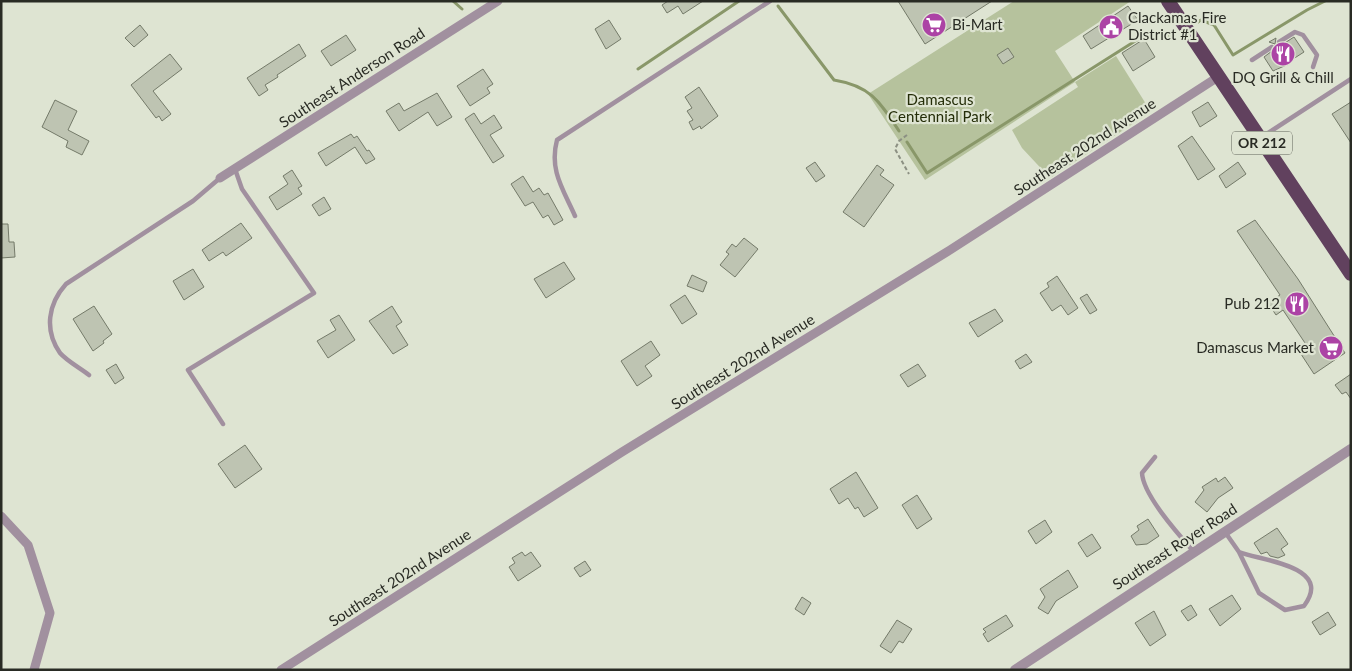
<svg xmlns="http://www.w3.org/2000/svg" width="1352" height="671" font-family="Lato,sans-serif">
<rect width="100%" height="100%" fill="#dee4d2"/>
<!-- green -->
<path fill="#b6c29d" d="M1014 1H1131L1055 51 1075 82 1116 56 1151 112 1050 178 1022 148 1012 130 1078 87 1075 82 925 180 868 94Z"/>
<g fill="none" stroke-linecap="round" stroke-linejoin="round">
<!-- stream -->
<g stroke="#899769" stroke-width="3">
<path d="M453 1 462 9"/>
<path d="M778 6 834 80C871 86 880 102 899 131"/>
<path d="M1198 22 1201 20 1214 25 1233 55 1307 10 1325 1"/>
<path d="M638 69 739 1"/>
<path d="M907 142 927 173 1151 31 1172 37 1174 35"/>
</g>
</g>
<!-- building -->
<g fill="#bec4b2" stroke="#747a69">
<path d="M668 1H703L683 14 678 6 667 13 662 5Z"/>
<path d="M898 1H992L925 44Z"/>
<path d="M1128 6 1138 20 1091 49 1083 36Z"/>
<path d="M609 20 621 39 606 49 595 29Z"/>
<path d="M140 25 148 35 134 47 125 38Z"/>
<path d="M346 35 356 50 331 66 321 51Z"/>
<path d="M1294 37 1304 52 1290 61 1291 63 1273 71 1264 57 1276 48 1275 44 1269 42 1276 38 1275 44 1280 46Z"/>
<path d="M1144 39 1155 57 1133 71 1122 53Z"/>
<path d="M299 44 306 56 277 75 278 77 265 85 268 90 259 96 247 78Z"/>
<path d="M1008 48 1014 57 1003 64 997 55Z"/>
<path d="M170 54 182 69 153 91 171 114 162 121 159 116 156 118 131 85Z"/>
<path d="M483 69 493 84 487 88 490 93 470 106 457 86Z"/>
<path d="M699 87 718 116 701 129 700 126 693 130 689 122 693 120 687 111 692 108 685 97Z"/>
<path d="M437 93 452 117 437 126 428 112 399 131 386 111 399 103 404 111Z"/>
<path d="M55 100 77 111 68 130 89 141 82 155 66 147 68 141 42 127Z"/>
<path d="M1208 102 1217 116 1200 127 1192 112Z"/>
<path d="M1351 102V143L1332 114Z"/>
<path d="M474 113 481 124 494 115 502 128 490 135 504 156 493 163 465 119Z"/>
<path d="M351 134 354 138 357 136 367 151 369 150 375 159 366 164 355 147 326 166 318 153Z"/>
<path d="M1192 136 1215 169 1198 180 1178 146Z"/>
<path d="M815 162 825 176 816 182 806 168Z"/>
<path d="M1238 162 1246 174 1226 188 1219 176Z"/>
<path d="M877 165 884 170 880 175 894 185 864 227 843 212Z"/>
<path d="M292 170 302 186 298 188 302 194 277 210 269 197 288 184 283 176Z"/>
<path d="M523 176 533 192 539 188 544 195 548 193 563 220 554 225 548 215 543 218 533 202 525 206 511 184Z"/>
<path d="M324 197 331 209 319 216 312 205Z"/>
<path d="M1255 220 1298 279 1345 353 1314 374 1299 351 1307 346 1283 310 1276 315 1268 303 1280 295 1237 231Z"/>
<path d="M241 223 252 238 226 256 223 252 209 261 202 250Z"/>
<path d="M1 224H8L9 242H14L15 257 1 258Z"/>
<path d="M744 238 758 249 735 277 720 265 729 254 726 252 732 244 736 247Z"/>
<path d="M564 262 575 279 546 298 534 279Z"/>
<path d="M193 269 204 287 184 300 173 281Z"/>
<path d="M692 275 707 282 703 292 687 286Z"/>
<path d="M1057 276 1078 308 1068 315 1061 305 1052 311 1040 293 1049 287 1047 283Z"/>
<path d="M1087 294 1097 310 1090 314 1080 298Z"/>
<path d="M685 295 697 314 682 324 670 305Z"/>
<path d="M94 306 112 334 103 341 104 343 93 351 73 319Z"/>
<path d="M392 306 402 322 396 326 408 345 393 354 369 321Z"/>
<path d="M995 309 1003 321 978 337 969 323Z"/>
<path d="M339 315 355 340 328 358 317 341 336 330 330 320Z"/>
<path d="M651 341 660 355 645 366 652 376 637 386 621 361Z"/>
<path d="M1026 354 1032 362 1020 369 1015 361Z"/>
<path d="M116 364 124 378 115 384 106 370Z"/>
<path d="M918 364 926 376 908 387 900 375Z"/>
<path d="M1351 374V399L1346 392 1342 394 1335 385Z"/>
<path d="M245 445 262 469 235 488 218 464Z"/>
<path d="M856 472 878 508 864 517 858 507 855 509 848 498 839 504 830 489Z"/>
<path d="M1225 477 1233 488 1218 498 1207 512 1195 502 1204 490 1202 487 1216 478 1218 482Z"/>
<path d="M917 495 932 519 917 529 902 505Z"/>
<path d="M1148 519 1159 536 1147 544 1136 545 1131 536 1139 530 1137 526Z"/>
<path d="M1045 520 1052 532 1036 544 1028 531Z"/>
<path d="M1277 528 1288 544 1281 549 1285 555 1278 558 1270 556 1267 552 1261 554 1254 543Z"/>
<path d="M1092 534 1101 548 1087 557 1078 543Z"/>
<path d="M522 552 525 556 531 552 541 566 518 581 509 567 515 563 512 558Z"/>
<path d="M585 561 591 570 580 577 574 568Z"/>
<path d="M1068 570 1078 587 1056 601 1048 614 1038 608 1045 597 1040 589Z"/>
<path d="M1232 595 1241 609 1220 626 1209 609Z"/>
<path d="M802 597 811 603 804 615 795 609Z"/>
<path d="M1191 605 1197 615 1188 621 1181 611Z"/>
<path d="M1154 611 1166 635 1150 646 1135 623Z"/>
<path d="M1328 612 1336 625 1320 635 1312 622Z"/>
<path d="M1006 615 1013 626 988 642 983 634 986 632 983 629Z"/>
<path d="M897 620 912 629 903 643 899 641 891 653 880 646Z"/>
</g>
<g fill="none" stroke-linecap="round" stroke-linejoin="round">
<!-- path -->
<path stroke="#8c9083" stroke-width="2" stroke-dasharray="4 2.5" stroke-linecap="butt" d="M907 135 899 141 895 149 909 174"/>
<!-- service -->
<g stroke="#a1909f" stroke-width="4.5">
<path d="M1279 42 1295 32 1303 35 1317 55 1313 67"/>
<path d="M1252 60 1272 47"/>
<path d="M1262 137 1351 79"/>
<path d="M575 216C563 189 549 170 557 140L770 1"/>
<path d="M89 375C80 368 67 361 60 353 44 330 48 304 66 284L193 201 220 178"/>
<path d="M223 424 188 370 314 293 242 189 235 169"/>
<path d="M1155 457 1142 473C1143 495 1179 535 1194 552"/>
<path d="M1225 532 1239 552C1262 561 1334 566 1304 606L1285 610 1259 593 1239 552"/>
</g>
<!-- minor -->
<g stroke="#a1909f" stroke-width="9">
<path d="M220 178 498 1"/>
<path d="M1 516 28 545 50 613 34 670"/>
<path d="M281 670 622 452 950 250 1218 77"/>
</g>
<!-- tertiary -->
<path stroke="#a1909f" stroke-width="10" d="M1015 670 1351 449"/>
<!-- trunk -->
<path stroke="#61415e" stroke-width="14" d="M1168 1 1351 274"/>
</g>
<!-- icons -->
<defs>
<symbol id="supermarket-disc" viewBox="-11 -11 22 22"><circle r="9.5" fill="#ac43a5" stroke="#dee4d2"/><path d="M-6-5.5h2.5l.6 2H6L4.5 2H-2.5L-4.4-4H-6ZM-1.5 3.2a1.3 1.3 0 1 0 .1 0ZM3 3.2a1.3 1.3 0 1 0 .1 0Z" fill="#fff"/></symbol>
<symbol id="civic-disc" viewBox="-11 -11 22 22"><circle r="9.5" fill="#ac43a5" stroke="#dee4d2"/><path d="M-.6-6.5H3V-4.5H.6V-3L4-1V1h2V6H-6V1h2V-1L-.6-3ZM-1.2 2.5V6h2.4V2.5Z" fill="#fff"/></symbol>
<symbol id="restaurant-disc" viewBox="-11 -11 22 22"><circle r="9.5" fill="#ac43a5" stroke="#dee4d2"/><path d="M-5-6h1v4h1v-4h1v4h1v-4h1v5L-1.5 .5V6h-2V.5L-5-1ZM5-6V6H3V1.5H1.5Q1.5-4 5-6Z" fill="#fff"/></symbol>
</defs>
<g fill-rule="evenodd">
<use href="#supermarket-disc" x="920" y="11" width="28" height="28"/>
<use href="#civic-disc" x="1097" y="13" width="28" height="28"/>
<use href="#restaurant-disc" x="1269" y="40" width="28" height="28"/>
<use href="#restaurant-disc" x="1283" y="290" width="28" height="28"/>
<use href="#supermarket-disc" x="1317" y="334" width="28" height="28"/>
</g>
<g text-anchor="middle" stroke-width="4.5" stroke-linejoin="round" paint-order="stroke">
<!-- shield labels -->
<rect fill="#dee4d2" stroke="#5f6258" stroke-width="1" x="1232" y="131.5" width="60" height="23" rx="4"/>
<g font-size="14" font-weight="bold" fill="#292b24">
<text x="1262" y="148">OR 212</text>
</g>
<!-- poi labels -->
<g font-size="15" fill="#292b24" stroke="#dee4d2" text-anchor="start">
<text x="1128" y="23">Clackamas Fire<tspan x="1128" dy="17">District #1</tspan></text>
<text x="952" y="30">Bi-Mart</text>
<text x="1283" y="83" text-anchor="middle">DQ Grill &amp; Chill</text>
<text x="1280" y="309" text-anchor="end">Pub 212</text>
<text x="1314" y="353" text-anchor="end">Damascus Market</text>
</g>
<!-- street labels -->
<g font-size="15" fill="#292b24" stroke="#dee4d2">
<text transform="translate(352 78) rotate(-33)" y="5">Southeast Anderson Road</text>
<text transform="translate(1085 147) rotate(-33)" y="5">Southeast 202nd Avenue</text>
<text transform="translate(743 362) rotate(-32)" y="5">Southeast 202nd Avenue</text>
<text transform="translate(1175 547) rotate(-33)" y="5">Southeast Royer Road</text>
<text transform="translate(400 578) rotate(-33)" y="5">Southeast 202nd Avenue</text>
</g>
<!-- park labels -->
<g font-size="15" fill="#242d08" stroke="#dee4d2">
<text x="940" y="105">Damascus<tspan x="940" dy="17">Centennial Park</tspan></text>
</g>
</g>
<!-- border -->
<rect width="1352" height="671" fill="none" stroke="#292b24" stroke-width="5"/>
</svg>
